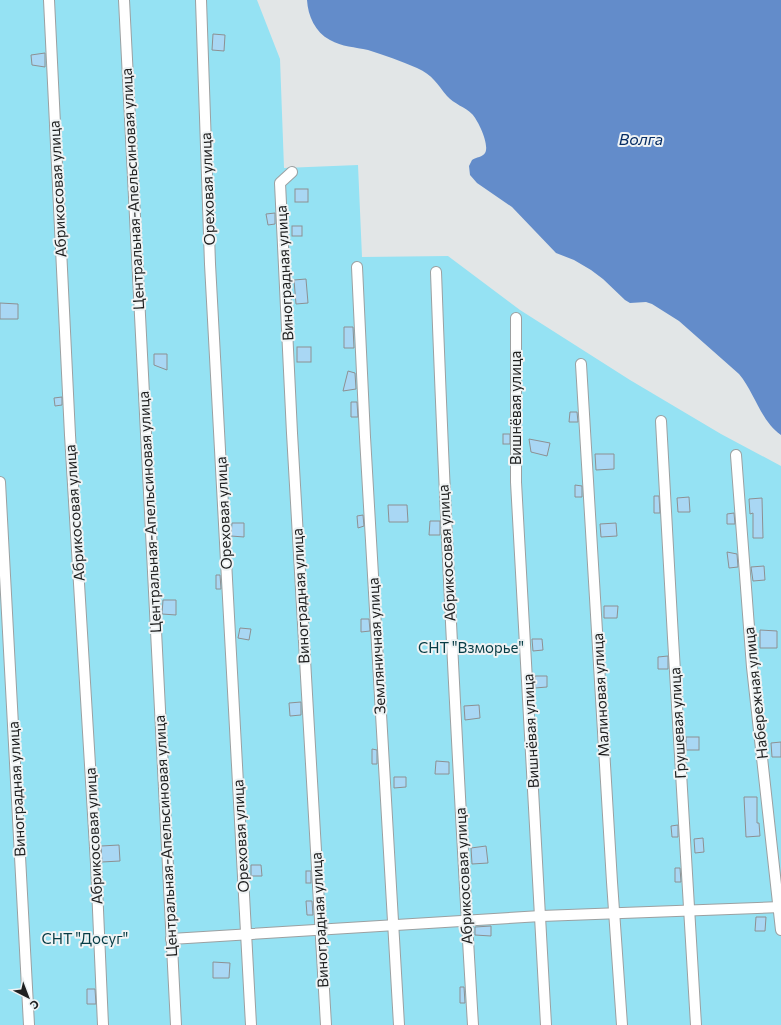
<svg xmlns="http://www.w3.org/2000/svg" width="781" height="1025" font-family="Commissioner,sans-serif">
<rect width="100%" height="100%" fill="#e2e6e7"/>
<!-- green -->
<g fill="#95e2f3">
<path d="M0 0H122L174 1025H0Z"/>
<path d="M126 0H257L280 59 284 168 358 165 362 257 448 256 520 310 630 380 721 434 781 466V1025H179Z"/>
</g>
<!-- water -->
<path fill="#638cca" d="M307 0H781V435C760 420 755 393 739 374L679 321 652 304 646 302 630 303 625 300 603 279 591 270 574 260 556 253 512 207 477 183 470 175 469 166 472 160C476 157 483 157 485 153 490 145 478 120 472 114 465 107 454 104 447 96 437 84 433 75 417 68 401 61 384 55 368 50 355 47 342 47 330 40 315 32 308 16 307 0Z"/>
<!-- building -->
<g fill="#a9d7f4" stroke="#8d9092">
<path d="M213 34 225 35 224 51 212 50Z"/>
<path d="M45 53V67L32 65 31 55Z"/>
<rect x="295" y="189" width="13" height="13"/>
<path d="M275 213V224L268 225 266 214Z"/>
<rect x="292" y="226" width="10" height="10"/>
<path d="M306 279 308 303 296 304 294 280Z"/>
<path d="M0 303 18 304V319H0Z"/>
<path d="M344 327H353L354 348H344Z"/>
<rect x="297" y="347" width="14" height="15"/>
<path d="M154 354H167V370L154 365Z"/>
<path d="M348 371 355 373 356 389 343 391Z"/>
<path d="M62 397V405L55 406 54 398Z"/>
<path d="M351 402H357L358 417H351Z"/>
<path d="M570 412H577L578 422H569Z"/>
<rect x="503" y="434" width="7" height="10"/>
<path d="M529 439 550 443 547 456 531 452Z"/>
<path d="M595 454H614V469L596 470Z"/>
<path d="M575 485 582 486V497H575Z"/>
<path d="M654 496H659L660 513H654Z"/>
<path d="M689 497 690 512H678L677 498Z"/>
<path d="M762 498 763 538H753V513L750 514 749 499Z"/>
<path d="M388 505H407L408 522H389Z"/>
<path d="M734 513 735 524H727V514Z"/>
<path d="M363 515 364 526 358 528 357 516Z"/>
<path d="M430 521H440V535H429Z"/>
<path d="M232 523H244V537L231 536Z"/>
<path d="M616 523 617 536 601 537 600 524Z"/>
<path d="M727 552 737 554 738 567 729 568Z"/>
<path d="M764 566 765 580 753 581 751 567Z"/>
<path d="M216 575H220L221 589H216Z"/>
<path d="M163 600H176V615L162 614Z"/>
<path d="M604 606H618L617 618H604Z"/>
<path d="M361 619H369L370 631 361 632Z"/>
<path d="M240 628 251 629 249 640 238 638Z"/>
<path d="M760 630 777 631V648H760Z"/>
<path d="M532 639H542L543 650 533 651Z"/>
<path d="M668 656V669H658V657Z"/>
<path d="M535 676H547V687L535 688Z"/>
<path d="M301 702V715L290 716 289 703Z"/>
<path d="M479 705 480 718 465 720 464 706Z"/>
<rect x="686" y="737" width="13" height="13"/>
<path d="M781 742V757H772L771 743Z"/>
<path d="M372 749 377 750V764H372Z"/>
<path d="M436 761 449 762V774H435Z"/>
<path d="M394 777H406V787L394 788Z"/>
<path d="M744 797H757V823H759L760 836 746 837Z"/>
<path d="M678 825V837H672L671 826Z"/>
<path d="M703 838 704 852 695 853 694 839Z"/>
<path d="M119 845 120 861 102 862 101 846Z"/>
<path d="M486 846 488 863 472 864 471 848Z"/>
<path d="M251 865H261L262 876H251Z"/>
<path d="M675 868H680L681 882H675Z"/>
<rect x="306" y="871" width="5" height="12"/>
<path d="M306 901H312L313 915H307Z"/>
<path d="M756 917H766L765 931H755Z"/>
<path d="M491 926V936L475 935V927Z"/>
<path d="M213 962 230 963 229 978H213Z"/>
<path d="M460 987H464L465 1003H460Z"/>
<path d="M87 989H95L96 1004H87Z"/>
</g>
<g fill="none" stroke-linecap="round" stroke-linejoin="round">
<defs>
<g id="minor">
<path d="M49 0 70 435 96 864 103 1025"/>
<path d="M124 0 176 1025"/>
<path d="M201 0 210 264 251 1025"/>
<path d="M292 172 280 183 292 433 326 1025"/>
<path d="M357 267 365 437 399 1025"/>
<path d="M436 272C445 523 458 774 473 1025"/>
<path d="M516 318V482L546 1025"/>
<path d="M581 364 612 882 622 1025"/>
<path d="M661 421 673 638 696 1025"/>
<path d="M736 455 752 667 781 930"/>
<path d="M0 482 29 1025"/>
<path d="M171 939 541 916 781 907"/>
</g>
</defs>
<!-- minor casing -->
<use href="#minor" stroke="#9ca0a1" stroke-width="12"/>
<!-- minor -->
<use href="#minor" stroke="#fff" stroke-width="10"/>
</g>
<g text-anchor="middle" stroke-width="4" stroke-linejoin="round" paint-order="stroke">
<!-- street labels -->
<g font-size="15" fill="#202121" stroke="#eff3f4">
<text transform="translate(58 189) rotate(-93)" y="5">Абрикосовая улица</text>
<text transform="translate(133 189) rotate(-93)" y="5">Центральная-Апельсиновая улица</text>
<text transform="translate(208 189) rotate(-92)" y="5">Ореховая улица</text>
<text transform="translate(285 273) rotate(-93)" y="5">Виноградная улица</text>
<text transform="translate(516 408) rotate(-90)" y="5">Вишнёвая улица</text>
<text transform="translate(150 512) rotate(-93)" y="5">Центральная-Апельсиновая улица</text>
<text transform="translate(75 513) rotate(-94)" y="5">Абрикосовая улица</text>
<text transform="translate(224 513) rotate(-93)" y="5">Ореховая улица</text>
<text transform="translate(447 553) rotate(-93)" y="5">Абрикосовая улица</text>
<text transform="translate(301 596) rotate(-93)" y="5">Виноградная улица</text>
<text transform="translate(377 646) rotate(-93)" y="5">Земляничная улица</text>
<text transform="translate(756 693) rotate(-96)" y="5">Набережная улица</text>
<text transform="translate(601 695) rotate(-93)" y="5">Малиновая улица</text>
<text transform="translate(678 723) rotate(-93)" y="5">Грушевая улица</text>
<text transform="translate(531 731) rotate(-93)" y="5">Вишнёвая улица</text>
<text transform="translate(17 789) rotate(-93)" y="5">Виноградная улица</text>
<text transform="translate(94 836) rotate(-93)" y="5">Абрикосовая улица</text>
<text transform="translate(166 836) rotate(-93)" y="5">Центральная-Апельсиновая улица</text>
<text transform="translate(241 836) rotate(-93)" y="5">Ореховая улица</text>
<text transform="translate(464 876) rotate(-93)" y="5">Абрикосовая улица</text>
<text transform="translate(320 920) rotate(-93)" y="5">Виноградная улица</text>
</g>
<!-- park labels -->
<g font-size="15" fill="#063c45" stroke="#eff3f4">
<text x="471" y="653">СНТ "Взморье"</text>
<text x="85" y="944">СНТ "Досуг"</text>
</g>
<!-- water labels -->
<g font-size="16" font-style="italic" fill="#052c64" stroke="#eff3f4">
<text x="641" y="145">Волга</text>
</g>
</g>
<!-- north arrow -->
<g transform="translate(28 997) rotate(138)" stroke="#eff3f4" stroke-width="3" paint-order="stroke">
<path d="M0-3L7 15L0 10L-7 15Z" fill="#202121"/>
<text y="-6" font-size="11" font-weight="bold" text-anchor="middle" fill="#202121">С</text>
</g>
</svg>
